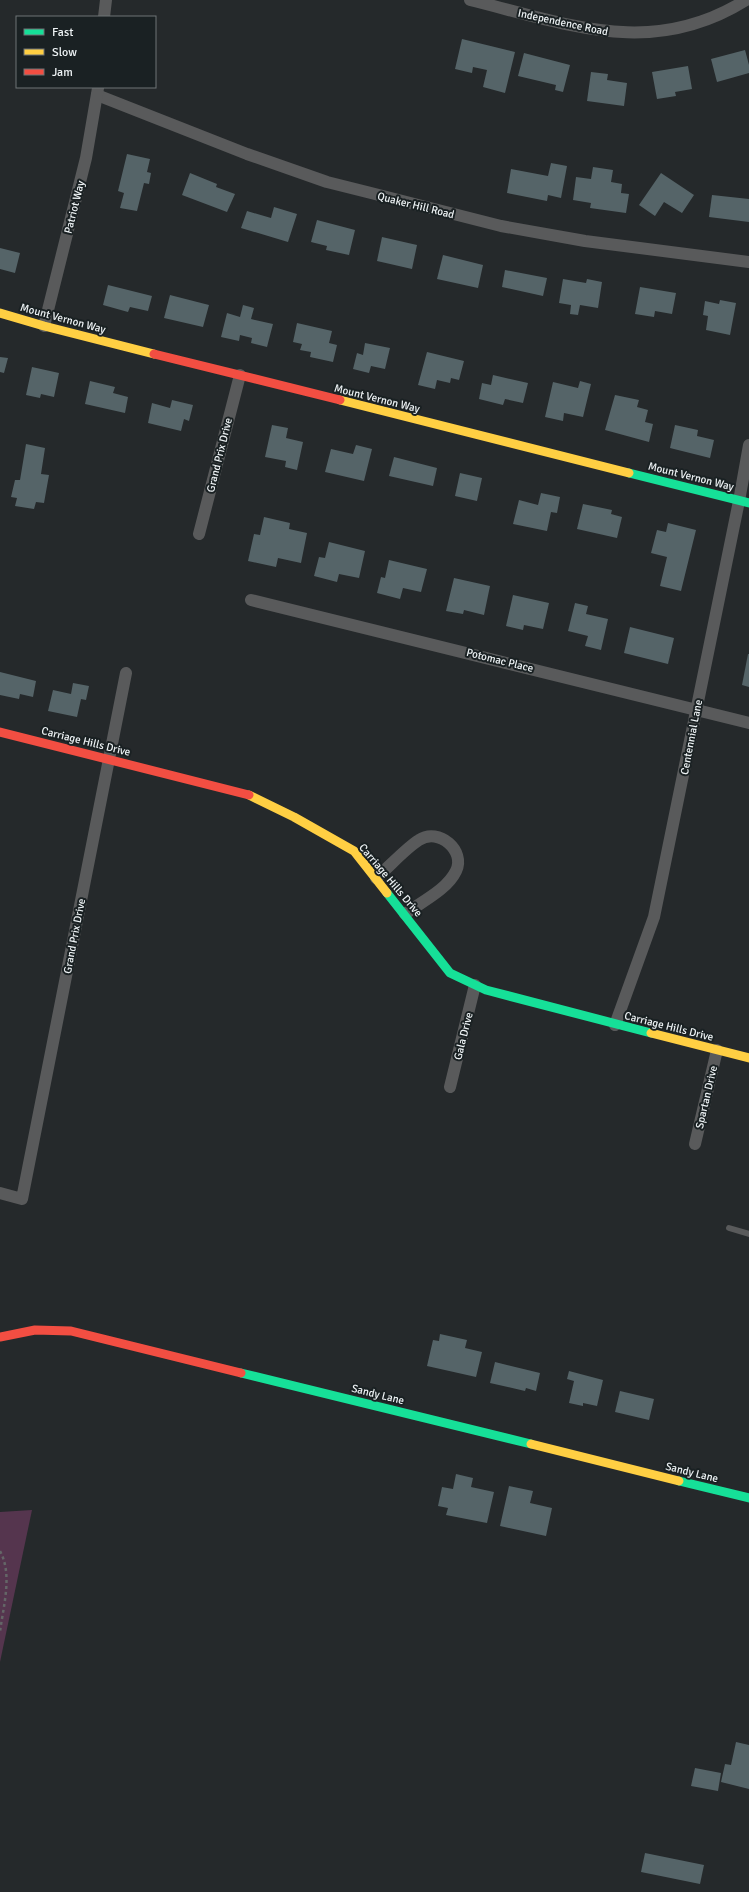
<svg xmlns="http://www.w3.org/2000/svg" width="749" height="1892" font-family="Signika,sans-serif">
<rect width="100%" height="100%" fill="#25292b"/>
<!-- green -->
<path fill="#55354e" d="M32 1510 0 1662V1512Z"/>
<!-- building -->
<g fill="#556468">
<path d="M462 39 515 52 505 93 483 87 487 70 473 67 472 73 455 69Z"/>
<path d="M745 50 749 65V73L717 82 711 59Z"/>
<path d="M524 53 570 65 563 92 555 90 556 85 518 76Z"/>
<path d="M688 66 692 89 675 92 676 96 657 99 652 72Z"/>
<path d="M591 72 608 74 607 80 627 83 624 106 587 101Z"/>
<path d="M127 154 150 159 147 172 151 173 149 184 144 183 137 211 120 208 124 193 118 191Z"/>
<path d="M551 163 567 166 561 198 548 195 547 201 507 193 511 169 548 176Z"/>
<path d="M593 167 613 170 611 182 622 184 621 193 629 194 626 213 590 208 591 203 573 200 576 177 591 179Z"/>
<path d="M190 173 217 184 216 187 235 194 227 212 182 195Z"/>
<path d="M661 173 694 195 682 213 664 202 655 216 639 205Z"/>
<path d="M712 195 749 199V222L709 217Z"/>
<path d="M274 207 297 214 288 242 241 228 247 211 271 218Z"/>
<path d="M317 220 355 230 349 255 326 250 327 246 311 242Z"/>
<path d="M382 237 417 245 412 269 377 261Z"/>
<path d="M0 248 20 253 15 273 0 269Z"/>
<path d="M443 255 483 265 478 288 437 279Z"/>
<path d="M505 270 547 278 543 296 502 287Z"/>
<path d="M563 279 586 283 587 279 602 282 598 308 580 305 578 315 570 314 571 305 559 303Z"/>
<path d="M108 285 152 296 148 311 130 307 128 312 103 305Z"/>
<path d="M640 287 676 293 672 314 655 311 654 317 635 314Z"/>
<path d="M170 295 209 305 203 327 164 318Z"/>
<path d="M720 300 736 303 730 335 706 330 708 316 703 315 705 301 719 304Z"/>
<path d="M243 305 254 308 251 319 273 324 267 347 251 343 252 338 240 335 239 341 221 337 227 313 240 317Z"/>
<path d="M297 323 332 331 329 343 337 345 333 362 310 357 311 352 300 350 302 344 293 342Z"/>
<path d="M365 343 390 348 385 369 371 366 369 373 353 369 357 353 363 355Z"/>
<path d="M427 352 464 361 459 380 451 378 450 383 437 380 435 389 418 385Z"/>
<path d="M0 357 8 358 4 373 0 372Z"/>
<path d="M32 367 59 373 54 397 41 394 40 398 26 395Z"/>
<path d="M493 375 528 383 523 403 505 399 503 405 479 399 482 383 491 385Z"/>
<path d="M90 381 115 387 113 393 128 397 125 413 85 404Z"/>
<path d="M580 381 591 384 583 417 564 413 563 421 545 417 553 382 578 388Z"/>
<path d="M615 395 639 400 637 407 648 410 645 422 653 424 649 442 605 430Z"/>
<path d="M172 400 193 405 189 421 184 419 181 431 148 423 152 403 170 408Z"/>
<path d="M272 425 288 428 286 438 303 442 297 470 285 467 286 461 265 457Z"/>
<path d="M675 425 698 430 697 436 714 440 710 458 670 448Z"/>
<path d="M26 444 45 448 41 474 49 475 44 503 36 502 34 509 15 506 17 498 11 497 15 480H20Z"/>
<path d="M356 445 372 449 364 481 325 472 331 449 353 454Z"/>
<path d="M394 457 437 468 433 486 389 476Z"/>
<path d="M460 473 482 478 477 501 455 496Z"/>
<path d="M541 493 560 497 557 513 551 512 547 531 513 524 519 500 538 505Z"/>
<path d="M583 504 612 510 611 514 622 517 617 538 577 529Z"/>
<path d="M264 517 290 523 289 529 307 533 301 563 278 558 276 567 248 561 254 534 260 535Z"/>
<path d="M668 523 696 530 681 591 660 586 667 557 651 553 657 530 666 532Z"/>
<path d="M329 542 365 551 359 578 339 574 337 582 314 576 319 557 325 558Z"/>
<path d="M389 560 427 569 421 592 403 588 400 599 377 593 381 577 385 578Z"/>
<path d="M454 578 490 586 484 615 464 610 463 614 446 611Z"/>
<path d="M513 595 549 603 543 629 524 625 523 630 506 626Z"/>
<path d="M575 603 588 606 586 614 608 619 601 650 585 646 588 636 568 631Z"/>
<path d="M630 627 674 638 668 664 624 653Z"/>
<path d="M748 654H749V687L742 685Z"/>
<path d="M0 672 36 681 33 697 20 694 19 699 0 695Z"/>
<path d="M73 683 89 686 86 700 81 699 77 717 48 711 53 690 71 694Z"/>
<path d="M440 1334 467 1340 465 1348 482 1352 476 1377 427 1366 433 1340 439 1341Z"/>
<path d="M495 1362 540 1373 536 1391 526 1388 525 1391 490 1383Z"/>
<path d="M569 1371 603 1380 597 1406 583 1403V1406L569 1403 574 1381 567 1379Z"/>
<path d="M620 1391 654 1399 649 1420 615 1412Z"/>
<path d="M456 1474 473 1478 471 1487 494 1492 487 1523 446 1515 448 1508 438 1506 442 1487 453 1489Z"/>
<path d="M509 1486 533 1491 530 1503 552 1508 546 1536 500 1526Z"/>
<path d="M736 1742 749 1745V1789L721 1782 725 1764 731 1765Z"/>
<path d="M695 1768 721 1773 718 1791 691 1786Z"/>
<path d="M645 1853 704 1865 700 1884 641 1872Z"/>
</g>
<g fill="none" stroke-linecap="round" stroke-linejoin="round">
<!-- path -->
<path stroke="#646667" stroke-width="2.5" stroke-dasharray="3 3" stroke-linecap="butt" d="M0 1551C13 1575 3 1607 0 1632"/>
<!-- lane -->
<path stroke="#595a5b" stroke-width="6" d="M729 1228 749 1234"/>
<!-- street -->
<g stroke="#595a5b" stroke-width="12">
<path d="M470 0C568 24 652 59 746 0"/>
<path d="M104 17 106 0"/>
<path d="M97 95 247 154 327 182 367 192 501 226 585 241 749 262"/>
<path d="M44 326 86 158 98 88"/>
<path d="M199 534 240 375"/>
<path d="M251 600 749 723"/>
<path d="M376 878C389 867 406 848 419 840 439 827 466 851 456 871 447 890 421 902 405 914"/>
<path d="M615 1025 654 917 739 501 749 445"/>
<path d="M450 1087 475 985"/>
<path d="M695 1144 717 1050"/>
<path d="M0 1193 22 1199 126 673"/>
</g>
<!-- fast -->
<g stroke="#16e098" stroke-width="9">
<path d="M629 473 749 503"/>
<path d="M387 893 450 973 486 990 651 1033"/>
<path d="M241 1373 531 1444"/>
<path d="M679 1481 749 1498"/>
</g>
<!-- slow -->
<g stroke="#ffcf43" stroke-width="9">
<path d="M0 313 44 326 154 354"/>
<path d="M340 400 629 473"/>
<path d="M249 795 294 817 354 851 387 893"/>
<path d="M651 1033 749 1058"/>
<path d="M531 1444 679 1481"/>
</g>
<!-- jam -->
<g stroke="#f24e42" stroke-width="9">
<path d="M154 354 340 400"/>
<path d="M0 732 249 795"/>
<path d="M0 1337 35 1330 71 1331 241 1373"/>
</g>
</g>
<g text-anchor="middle" stroke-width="4" stroke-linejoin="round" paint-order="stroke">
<!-- street labels -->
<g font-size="11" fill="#eef3f5" stroke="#1a2123">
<text transform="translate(563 22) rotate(12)" y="4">Independence Road</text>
<text transform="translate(416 205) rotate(14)" y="4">Quaker Hill Road</text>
<text transform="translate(74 207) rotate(-76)" y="4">Patriot Way</text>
<text transform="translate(63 318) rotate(15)" y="4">Mount Vernon Way</text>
<text transform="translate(377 398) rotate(14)" y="4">Mount Vernon Way</text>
<text transform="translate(219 455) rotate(-76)" y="4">Grand Prix Drive</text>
<text transform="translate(691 476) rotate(14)" y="4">Mount Vernon Way</text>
<text transform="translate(500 660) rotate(14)" y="4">Potomac Place</text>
<text transform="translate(691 737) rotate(-79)" y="4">Centennial Lane</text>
<text transform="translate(86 741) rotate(14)" y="4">Carriage Hills Drive</text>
<text transform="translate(391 880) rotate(50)" y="4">Carriage Hills Drive</text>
<text transform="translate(74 936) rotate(-79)" y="4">Grand Prix Drive</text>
<text transform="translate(669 1026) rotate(14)" y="4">Carriage Hills Drive</text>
<text transform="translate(463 1036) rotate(-76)" y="4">Gala Drive</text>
<text transform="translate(706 1097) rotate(-77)" y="4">Spartan Drive</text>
<text transform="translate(378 1394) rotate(14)" y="4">Sandy Lane</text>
<text transform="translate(692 1472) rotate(14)" y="4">Sandy Lane</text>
</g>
</g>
<!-- legend -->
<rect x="16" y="16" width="140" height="72" fill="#1a2123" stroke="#6f7577"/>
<rect x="24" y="29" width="20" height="6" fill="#16e098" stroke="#6f7577"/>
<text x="52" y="36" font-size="12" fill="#eef3f5">Fast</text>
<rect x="24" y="49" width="20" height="6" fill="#ffcf43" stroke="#6f7577"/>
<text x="52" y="56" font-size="12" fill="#eef3f5">Slow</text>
<rect x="24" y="69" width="20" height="6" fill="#f24e42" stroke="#6f7577"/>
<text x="52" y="76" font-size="12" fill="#eef3f5">Jam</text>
</svg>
